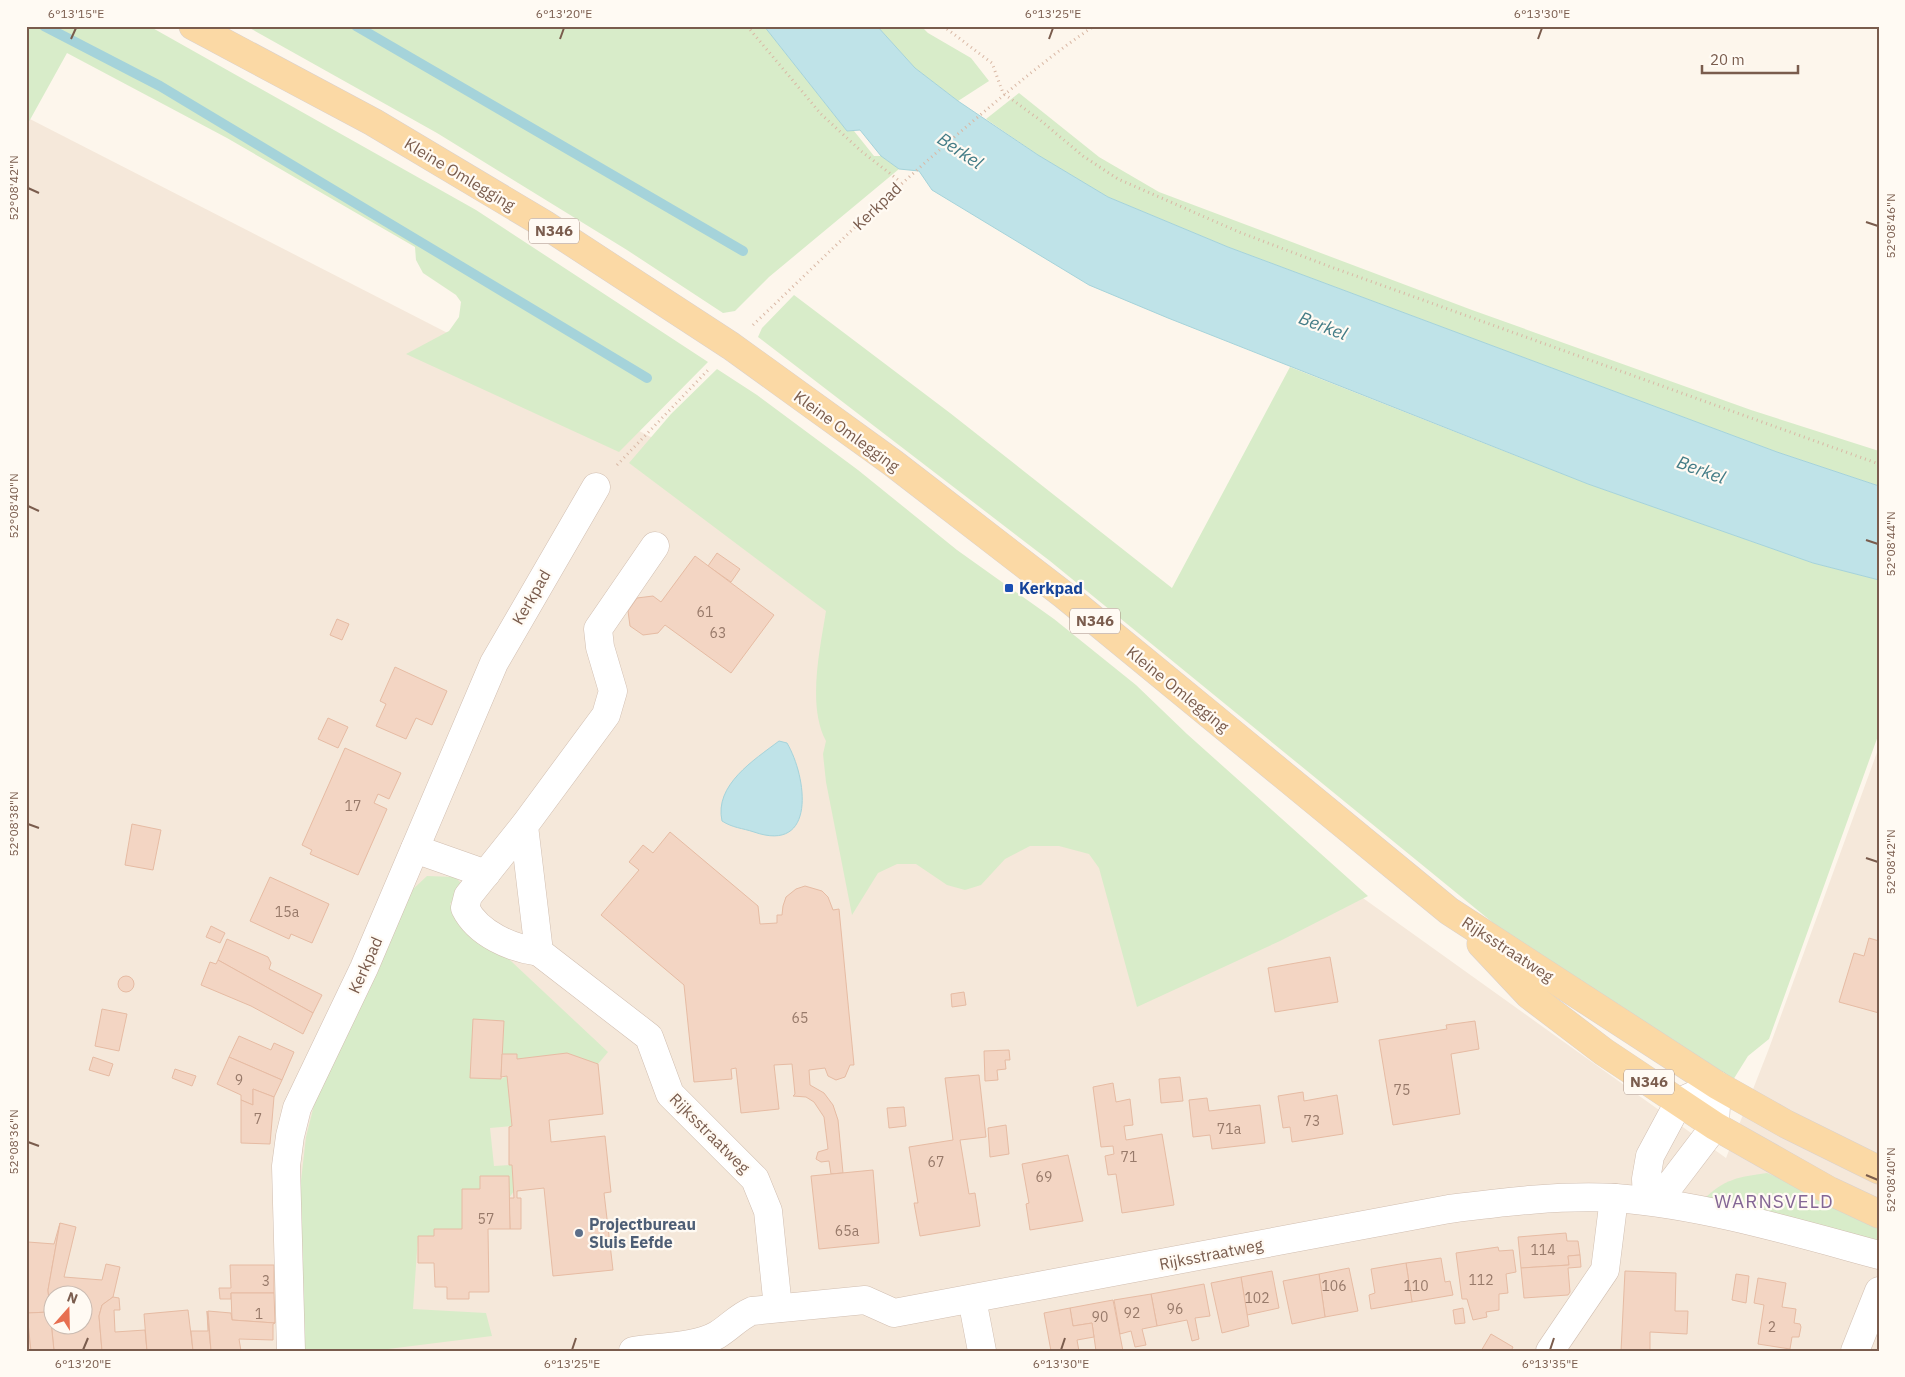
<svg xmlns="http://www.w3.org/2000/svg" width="1905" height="1377" font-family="'IBM Plex Sans',sans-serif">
<rect width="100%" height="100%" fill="#fdf6ec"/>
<!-- residential -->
<path fill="#f5e8da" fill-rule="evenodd" d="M26 117 891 560 1726 1158 1768 1051 1879 747V1351H26ZM52 1294H82V1324H52Z"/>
<!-- green -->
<g fill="#d8ecc9">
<path d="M26 26H149L476 210 708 362 619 452 406 354 449 331 459 317 461 302 456 295 423 273 416 260 415 247 227 138 67 53 26 127Z"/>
<path d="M246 26H764L847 131H854L874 156H881L899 169 769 277 735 311 723 313 627 250 437 133Z"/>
<path d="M877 26H921L928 33 971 58 989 81 958 101 915 68Z"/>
<path d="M1019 93 1099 157 1159 192 1472 310 1751 410 1879 451V486L1777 452 1228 247 1108 197 1038 155 986 119Z"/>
<path d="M794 295 950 413 1172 588 1290 367 1588 484 1813 563 1879 580V733L1769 1039 1748 1056 1733 1080 1508 935 1050 561 758 337 762 328Z"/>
<path d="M717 369 757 395 858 470 957 550 1054 619 1136 685 1187 734 1368 896 1280 941 1137 1007 1099 868 1089 854 1059 846H1030L1005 859 981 885 965 890 947 885 916 864H897L878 873 852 915 826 782 823 754 826 741C807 706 820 649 826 611L629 463 671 414Z"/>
<path d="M427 876 455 877 465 887 450 904 608 1052 598 1064 567 1053 517 1059V1054H502L504 1021 473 1020 470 1078 501 1079 507 1076 512 1126 490 1128 494 1166 512 1165 514 1191 509 1198V1176H480V1189H462V1229H434V1236H418L413 1309 486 1313 492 1336 372 1351H304L299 1198 306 1137 316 1097 411 891Z"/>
<path d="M1767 1173 1879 1221V1243L1703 1200C1724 1179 1738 1177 1767 1173Z"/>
</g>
<!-- water -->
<g fill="#bfe3e8" stroke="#a5d3da">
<path d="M764 26H877L915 68 958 101 1038 155 1108 197 1228 247 1777 452 1879 486V580L1813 563 1588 484 1168 318 1089 285 932 190 919 171 899 169 881 156 860 130 847 131Z"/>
<path d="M779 741 787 743C807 777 817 854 754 832 742 828 733 828 722 821 714 785 754 760 779 741Z"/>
</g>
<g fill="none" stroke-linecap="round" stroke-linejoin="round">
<!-- stream -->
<g stroke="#a5d3da" stroke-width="10">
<path d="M44 26 160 86 647 378"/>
<path d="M356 26 743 251"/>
</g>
</g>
<!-- building -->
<g fill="#f3d5c3" stroke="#e6bba3" fill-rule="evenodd">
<path d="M717 553 740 569 731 582 708 566Z"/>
<path d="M695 556 774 615 731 673 665 625 658 633 643 635 630 626 628 611 637 598 653 596 661 602Z"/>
<path d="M337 619 349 624 342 640 330 635Z"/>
<path d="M395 667 447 691 432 725 416 718 406 739 376 726 386 704 380 701Z"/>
<path d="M328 718 348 727 338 748 318 739Z"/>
<path d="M345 748 401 773 389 799 378 794 374 803 387 809 358 875 310 854 312 850 302 845Z"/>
<path d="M132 824 161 830 153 870 125 865Z"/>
<path d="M670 832 758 906 760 924 777 923V915H782L783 906 786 897 796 889 805 886 822 891 828 897 833 910 839 909 854 1065H850L845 1077 836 1080 828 1076 825 1068 809 1070 810 1085 824 1093 833 1105 838 1120 843 1173 831 1174 829 1161 821 1162 816 1159 818 1152 828 1149 824 1117 814 1102 806 1097 793 1096 795 1094 792 1064 774 1065 779 1109 741 1113 736 1068 731 1069 732 1079 694 1082 684 985 601 915 639 870 629 862 643 845 653 853Z"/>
<path d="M270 877 329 904 312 943 291 934 289 939 250 921Z"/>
<path d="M211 926 225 933 220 943 206 937Z"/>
<path d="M1869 938 1879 941V1013L1839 1002 1854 953 1864 956Z"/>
<path d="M227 939 268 957 271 963 269 969 322 995 313 1013 218 960Z"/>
<path d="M1330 957 1338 1002 1275 1012 1268 968Z"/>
<path d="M218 960 313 1013 303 1034 251 1006 201 985 210 962 216 964Z"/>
<circle cx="126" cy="984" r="8"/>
<path d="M964 992 966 1005 952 1007 951 994Z"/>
<path d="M102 1009 127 1014 119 1051 95 1046Z"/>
<path d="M473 1019 504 1021 501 1079 470 1078Z"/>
<path d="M1475 1021 1479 1049 1451 1054 1460 1114 1393 1125 1379 1040 1447 1029 1446 1025Z"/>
<path d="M239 1036 271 1050 274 1043 294 1052 282 1080 229 1057Z"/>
<path d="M1009 1050 1010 1060H1005L1006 1069 997 1070 998 1080 985 1081 984 1051Z"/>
<path d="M567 1053 598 1064 603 1114 549 1120 551 1142 605 1136 611 1192 604 1193 613 1270 553 1276 544 1188 517 1191V1198H521V1229H510L509 1198H514L512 1165H509V1127L512 1126 507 1076 501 1077 502 1054H517V1059Z"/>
<path d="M93 1057 113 1064 109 1076 89 1070Z"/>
<path d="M229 1057 282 1080 274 1097 253 1089V1105L241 1100V1095L217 1084Z"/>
<path d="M175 1069 196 1076 192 1086 172 1078Z"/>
<path d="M979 1075 986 1137 960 1140 969 1194 975 1193 980 1226 920 1236 914 1203H918L909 1147 953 1140 945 1078Z"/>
<path d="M1180 1077 1183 1101 1161 1103 1159 1079Z"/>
<path d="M1113 1083 1116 1102 1130 1099 1133 1125 1124 1126 1126 1140 1162 1134 1174 1205 1122 1213 1116 1174 1108 1175 1105 1156 1114 1154 1113 1146 1101 1147 1093 1087Z"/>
<path d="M253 1089 274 1097 270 1144 241 1143V1100L253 1105Z"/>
<path d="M1303 1092 1304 1101 1337 1095 1343 1134 1292 1142 1290 1127 1283 1128 1278 1096Z"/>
<path d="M1207 1098 1209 1111 1260 1105 1265 1143 1212 1149 1210 1135 1193 1137 1189 1100Z"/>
<path d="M904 1107 906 1126 889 1128 887 1108Z"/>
<path d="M1006 1125 1009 1154 990 1157 988 1128Z"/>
<path d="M1068 1155 1083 1221 1030 1230 1026 1204 1029 1203 1022 1164Z"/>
<path d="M873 1170 879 1243 819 1249 811 1176Z"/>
<path d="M480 1176H509L510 1229H488L489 1292H469V1299H447V1287H435L434 1263H418V1236H434V1229H462V1189H480Z"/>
<path d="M60 1223 48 1290 50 1312 27 1313 31 1351H26V1261L28 1242 54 1244Z"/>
<path d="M60 1223 76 1227 64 1277 102 1280 106 1264 120 1267 113 1297 102 1305 99 1316 102 1351H54L48 1290ZM52 1294H82V1324H52Z"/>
<path d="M1566 1233 1567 1241H1578L1580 1255 1568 1256 1569 1265 1521 1268 1518 1237Z"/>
<path d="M1498 1247 1499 1251 1513 1250 1516 1272 1506 1274 1508 1293 1499 1294V1310L1486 1312 1487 1317 1473 1320 1467 1299H1462L1456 1253Z"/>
<path d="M1580 1255 1581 1267 1568 1268 1570 1292 1568 1295 1524 1298 1521 1268 1569 1265 1568 1256Z"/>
<path d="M1441 1258 1445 1282 1450 1281 1453 1295 1412 1302 1406 1263Z"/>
<path d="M1406 1263 1412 1302 1371 1309 1369 1295 1375 1293 1371 1269Z"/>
<path d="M230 1265H274V1293H231V1299H220L219 1288H231Z"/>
<path d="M1349 1268 1358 1311 1325 1317 1319 1274Z"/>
<path d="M1272 1271 1279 1308 1247 1315 1241 1277Z"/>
<path d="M1625 1271 1676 1273 1675 1311H1688L1687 1334 1650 1332V1351H1621Z"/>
<path d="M1319 1274 1325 1317 1292 1324 1283 1281Z"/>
<path d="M1736 1274 1749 1276 1746 1303 1732 1300Z"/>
<path d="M1241 1277 1249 1326 1222 1333 1211 1283Z"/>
<path d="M1758 1278 1786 1283 1782 1307 1796 1309 1794 1323 1800 1324 1801 1327 1799 1337H1792L1790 1349 1758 1344 1764 1305 1754 1303Z"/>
<path d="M1204 1284 1210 1316 1195 1318 1199 1339 1192 1341 1187 1320 1157 1326 1151 1294Z"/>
<path d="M231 1293H274L275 1323 232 1320Z"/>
<path d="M1151 1294 1157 1326 1142 1329 1146 1345 1135 1347 1131 1331 1120 1334 1114 1300Z"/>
<path d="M113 1297 119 1298 120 1310H114L115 1332 145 1330 147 1351H102L99 1316 102 1305Z"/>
<path d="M1113 1300 1123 1351H1096L1092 1323 1073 1326 1070 1308Z"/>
<path d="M1070 1308 1073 1326 1092 1323 1094 1337 1077 1340 1079 1351H1051L1044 1313Z"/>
<path d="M1463 1308 1465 1323 1455 1324 1453 1310Z"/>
<path d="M188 1310 193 1351H147L144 1314Z"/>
<path d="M207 1311 211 1351H193L191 1331H208Z"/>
<path d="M208 1311 231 1313 232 1320 275 1323 273 1324V1340L239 1339 241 1351H211Z"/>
<path d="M50 1312 54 1351H31L27 1313Z"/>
<path d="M1491 1334 1513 1347 1511 1351H1481Z"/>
</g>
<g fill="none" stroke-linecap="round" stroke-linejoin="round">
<defs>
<g id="minor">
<path d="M655 546 598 629 600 647 613 691 606 715 524 826 539 952 649 1037 670 1094 755 1179 768 1211 778 1308"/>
<path d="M524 826 468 896 465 908C478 934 511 948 539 952"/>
<path d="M415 849 486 874"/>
<path d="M1717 1085 1715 1126 1667 1189 1647 1201 1646 1179 1650 1156 1679 1102Z"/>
<path d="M972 1299 982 1351"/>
<path d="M291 1351 286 1166 290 1136 297 1108 364 968 494 663 596 487"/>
<path d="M633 1351C657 1347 697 1347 717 1335 730 1327 738 1317 752 1311L865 1300 894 1313 1449 1209C1504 1202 1560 1195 1616 1198 1704 1205 1794 1232 1879 1255"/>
<path d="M1550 1351 1605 1270 1614 1198"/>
<path d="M1855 1351 1879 1291"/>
</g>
<g id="primary">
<path d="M193 26 373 122 544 224 731 346 893 463 1064 595 1449 911 1717 1085 1786 1124 1879 1170"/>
<path d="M1481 944 1529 995 1604 1052 1715 1126 1830 1191 1879 1214"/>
</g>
</defs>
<!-- minor casing -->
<use href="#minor" stroke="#d1beb0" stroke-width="29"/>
<!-- primary casing -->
<use href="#primary" stroke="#dad1cd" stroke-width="29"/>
<!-- path -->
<g stroke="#d9b8a5" stroke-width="3" stroke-dasharray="1 4" stroke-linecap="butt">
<path d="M747 26 821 114 861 151 901 182"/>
<path d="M943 26 992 63 1003 93 1040 120 1083 156 1118 179 1239 232 1331 267 1879 464"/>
<path d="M753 325C825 256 896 186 972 122 1012 88 1051 55 1094 26"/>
<path d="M617 465 710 368"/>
</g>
<!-- minor -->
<use href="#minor" stroke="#fff" stroke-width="28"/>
<!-- primary -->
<use href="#primary" stroke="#fbd9a5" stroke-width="28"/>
</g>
<!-- ticks -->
<path fill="none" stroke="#7a5c4d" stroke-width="2" d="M71 39 76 28M560 39 564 28M1049 39 1053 28M1538 39 1542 28M28 188 39 193M1866 222 1878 226M28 506 39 511M1866 540 1878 544M28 824 39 828M1866 858 1878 862M28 1142 39 1146M1866 1175 1878 1180M83 1350 88 1338M572 1350 576 1338M1061 1350 1065 1338M1550 1350 1554 1338"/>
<!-- markers -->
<rect fill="#1a4fb4" stroke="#fffaf3" stroke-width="2" x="1004" y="583" width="10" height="10" rx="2.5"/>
<circle fill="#5c6f8a" stroke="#fffaf3" stroke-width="2" cx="579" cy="1233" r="5"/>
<g text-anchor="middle" stroke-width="4.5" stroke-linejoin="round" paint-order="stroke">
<!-- number labels -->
<g font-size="14" fill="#987a6a">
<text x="705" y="617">61</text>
<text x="718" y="638">63</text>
<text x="353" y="811">17</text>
<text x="287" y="917">15a</text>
<text x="800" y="1023">65</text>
<text x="239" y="1085">9</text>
<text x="1402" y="1095">75</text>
<text x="258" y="1124">7</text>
<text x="1312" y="1126">73</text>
<text x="1229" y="1134">71a</text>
<text x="1129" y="1162">71</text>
<text x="936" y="1167">67</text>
<text x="1044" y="1182">69</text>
<text x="486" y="1224">57</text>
<text x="847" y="1236">65a</text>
<text x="1543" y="1255">114</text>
<text x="1481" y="1285">112</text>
<text x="266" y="1286">3</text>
<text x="1334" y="1291">106</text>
<text x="1416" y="1291">110</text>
<text x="1257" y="1303">102</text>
<text x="1175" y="1314">96</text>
<text x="1132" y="1318">92</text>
<text x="259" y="1319">1</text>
<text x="1100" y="1322">90</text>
<text x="1772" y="1332">2</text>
</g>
<!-- shield labels -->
<g fill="#fffaf3" stroke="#a28b7f" stroke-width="1">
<rect x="529" y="218.5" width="50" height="25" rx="4"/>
<rect x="1070" y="608.5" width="50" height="25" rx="4"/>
<rect x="1624" y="1069.5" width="50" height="25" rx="4"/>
</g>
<g font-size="15" font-weight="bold" fill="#7a5c4d">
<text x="554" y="236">N346</text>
<text x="1095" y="626">N346</text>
<text x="1649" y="1087">N346</text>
</g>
<!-- street labels -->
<g font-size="16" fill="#7a5c4d" stroke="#fffaf3">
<text transform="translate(460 174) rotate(31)" y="6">Kleine Omlegging</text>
<text transform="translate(877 206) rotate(-44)" y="6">Kerkpad</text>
<text transform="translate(847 431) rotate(36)" y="6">Kleine Omlegging</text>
<text transform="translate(531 597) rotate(-60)" y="6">Kerkpad</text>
<text transform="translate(1178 689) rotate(39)" y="6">Kleine Omlegging</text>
<text transform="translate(1508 949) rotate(33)" y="6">Rijksstraatweg</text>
<text transform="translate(365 965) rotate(-66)" y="6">Kerkpad</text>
<text transform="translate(710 1133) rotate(45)" y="6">Rijksstraatweg</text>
<text transform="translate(1211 1254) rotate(-11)" y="6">Rijksstraatweg</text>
</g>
<!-- transit labels -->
<g font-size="16" font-weight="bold" fill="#164399" stroke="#fffaf3" text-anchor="start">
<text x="1019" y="594">Kerkpad</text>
</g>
<!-- service labels -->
<g font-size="16" font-weight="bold" fill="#4e5e75" stroke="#fffaf3" text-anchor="start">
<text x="589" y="1230">Projectbureau<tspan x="589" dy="18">Sluis Eefde</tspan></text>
</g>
<!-- water labels -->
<g font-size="18" font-style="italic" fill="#437c86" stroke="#fffaf3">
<text transform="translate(960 151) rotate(34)" y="6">Berkel</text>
<text transform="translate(1323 326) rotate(21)" y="6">Berkel</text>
<text transform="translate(1701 470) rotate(20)" y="6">Berkel</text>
</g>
<!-- quarter labels -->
<g font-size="19" letter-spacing="1" fill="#846695" stroke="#fffaf3">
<text x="1774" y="1208">WARNSVELD</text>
</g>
</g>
<!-- border -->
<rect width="1905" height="1377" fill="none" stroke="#fffaf3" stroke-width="55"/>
<!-- north arrow -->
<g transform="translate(68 1310) rotate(20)"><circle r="24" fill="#fffaf3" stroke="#cabbb1"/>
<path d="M0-4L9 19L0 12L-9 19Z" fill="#e76f51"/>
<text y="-8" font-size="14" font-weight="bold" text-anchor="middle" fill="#7a5c4d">N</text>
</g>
<!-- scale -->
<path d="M1702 65v8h96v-8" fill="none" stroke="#7a5c4d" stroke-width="2.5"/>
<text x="1710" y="65" font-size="15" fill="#7a5c4d" stroke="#fffaf3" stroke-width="4" paint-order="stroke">20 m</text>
<rect x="28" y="28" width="1850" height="1322" fill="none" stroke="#7a5c4d" stroke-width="2"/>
<g font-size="12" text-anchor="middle" fill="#7a5c4d">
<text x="76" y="18">6°13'15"E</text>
<text x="564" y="18">6°13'20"E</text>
<text x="1053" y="18">6°13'25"E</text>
<text x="1542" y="18">6°13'30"E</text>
<text transform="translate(14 188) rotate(-90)" y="4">52°08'42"N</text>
<text transform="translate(1891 226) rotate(-90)" y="4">52°08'46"N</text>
<text transform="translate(14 506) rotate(-90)" y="4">52°08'40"N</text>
<text transform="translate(1891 544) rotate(-90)" y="4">52°08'44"N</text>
<text transform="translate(14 824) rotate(-90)" y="4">52°08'38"N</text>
<text transform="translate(1891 862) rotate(-90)" y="4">52°08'42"N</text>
<text transform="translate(14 1142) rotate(-90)" y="4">52°08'36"N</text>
<text transform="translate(1891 1180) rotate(-90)" y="4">52°08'40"N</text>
<text x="83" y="1368">6°13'20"E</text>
<text x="572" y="1368">6°13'25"E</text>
<text x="1061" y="1368">6°13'30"E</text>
<text x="1550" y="1368">6°13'35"E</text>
</g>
</svg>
